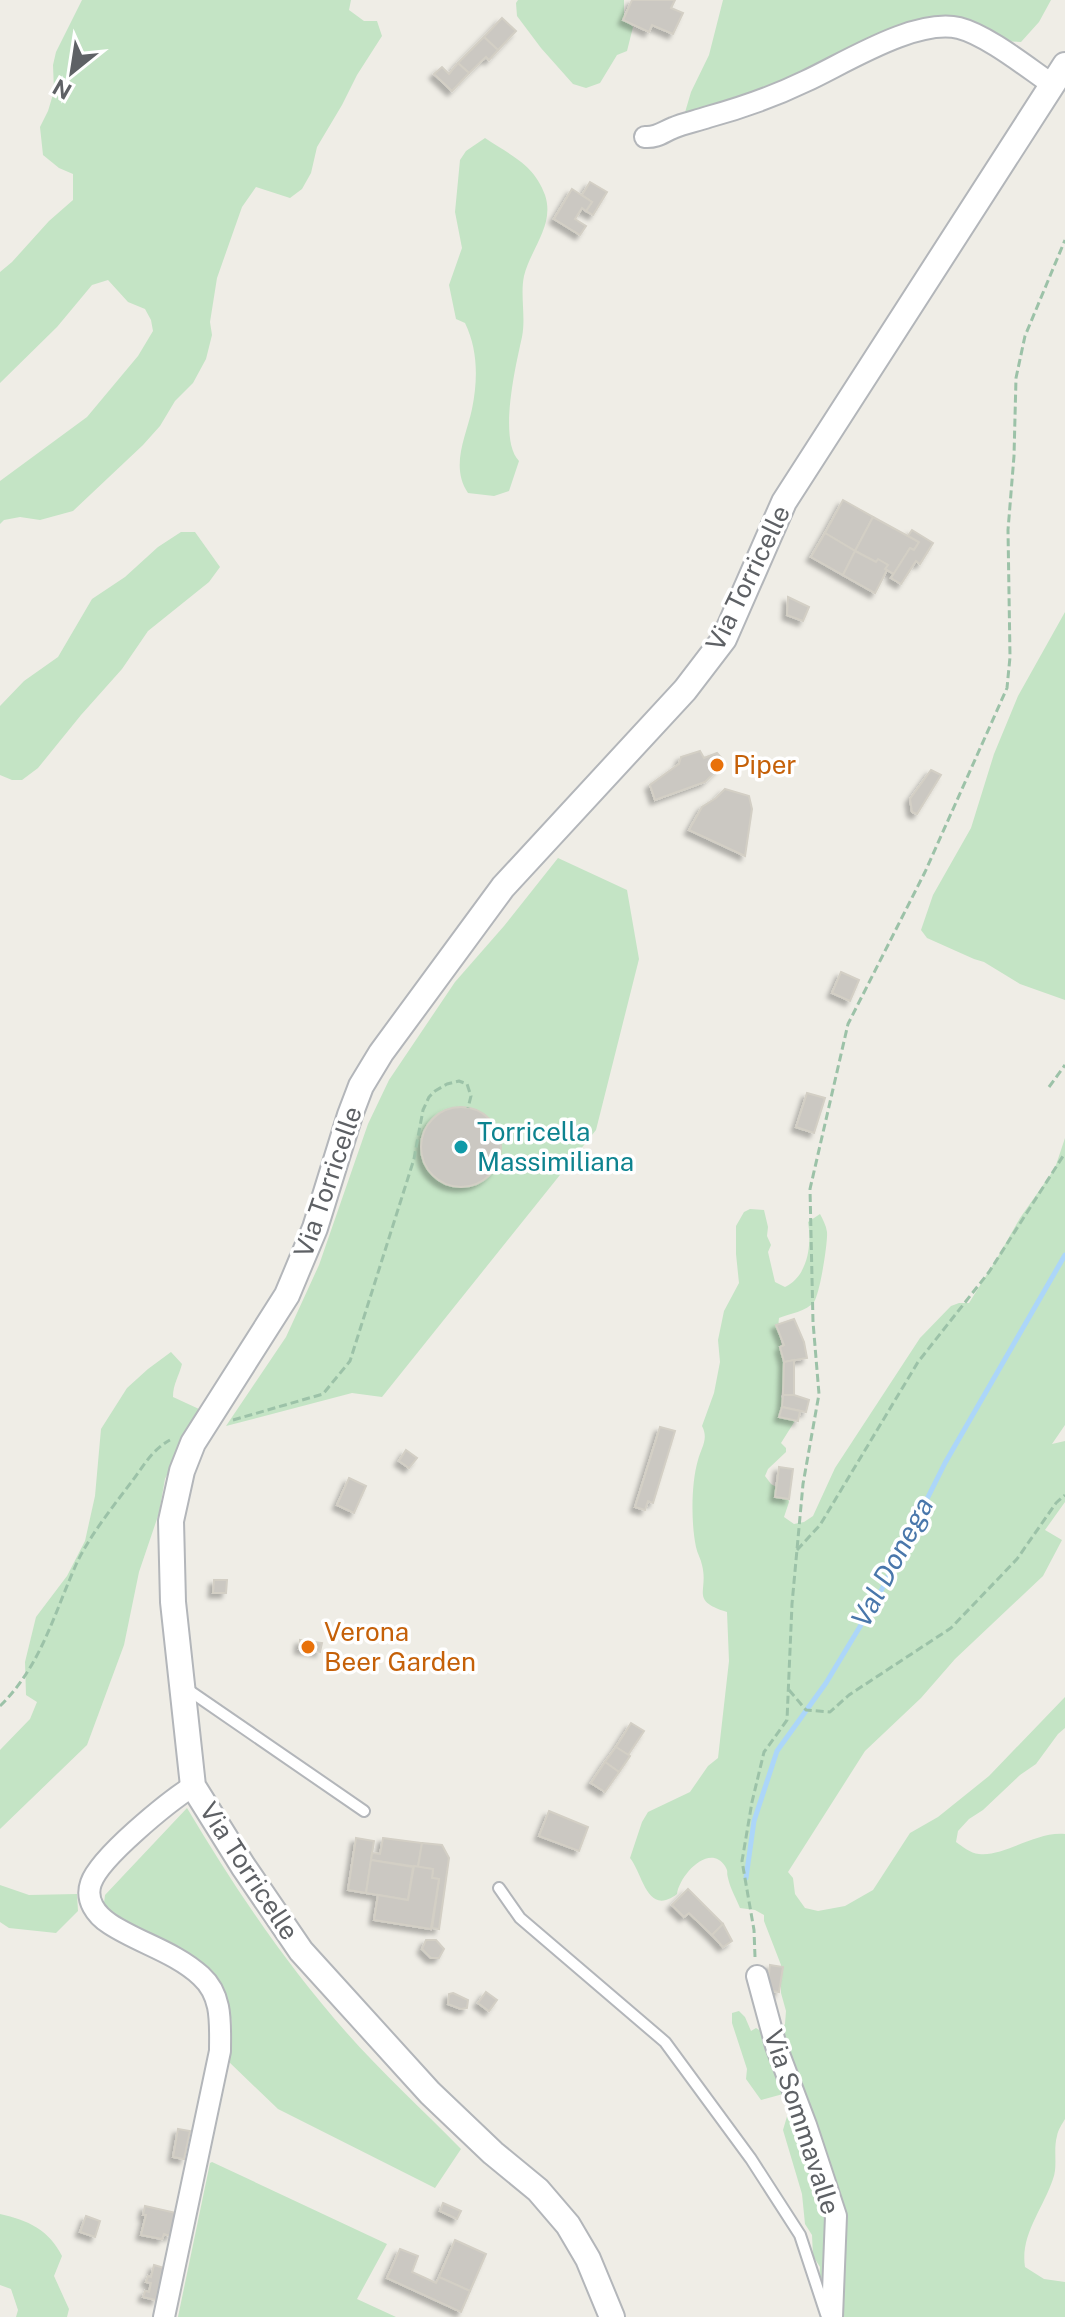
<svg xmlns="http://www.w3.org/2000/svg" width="1065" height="2317" font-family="'Public Sans',sans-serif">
<defs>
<filter id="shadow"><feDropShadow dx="-4.5" dy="4.5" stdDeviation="2" flood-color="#0004"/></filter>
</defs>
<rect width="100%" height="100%" fill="#efede6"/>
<!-- green -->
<g fill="#c4e4c5">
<path d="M82 0H351L349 10 364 21H377L382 36 357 75 342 105 317 147 311 173 302 189 290 198 256 187 242 207 217 278 210 322 212 335 206 359 193 383 175 401 160 426 143 445 73 511 40 520 20 517 4 520 0 524V481L87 417 138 356 153 331 151 320 145 309 128 302 108 280 92 285 57 327 0 383V272L12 262 49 221 73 200V174L59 168 43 155 40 127 48 111 54 91 53 65 56 52Z"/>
<path d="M518 0H624V19L633 27 627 51 617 55 600 83 586 88 573 84 541 48 517 16 516 3Z"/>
<path d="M723 0H1051L1039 22 1021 42 998 41 926 28 862 58 807 92 692 126H681L691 92 709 55Z"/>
<path d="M485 138C510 155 534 164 545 195 555 225 531 248 524 276 520 295 526 317 522 337 516 364 498 440 519 461L509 491 494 496 468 493C450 466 466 437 472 409 478 379 478 350 465 323L456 319 449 285 462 248 455 212 460 160 466 151Z"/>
<path d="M181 532H195L220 567 209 582 148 631 122 669 81 715 38 768 22 780H12L0 775V706L24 681 58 657 92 599 125 577 158 547Z"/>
<path d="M1065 612V1000L1020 984 984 962 974 959 927 938 921 930 933 895 971 828 994 754 1018 696Z"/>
<path d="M558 858 627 890 639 959 596 1130 382 1397 352 1393 226 1426 286 1337 319 1265 368 1124 389 1080 455 982 504 926Z"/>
<path d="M1065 1138V1425L1052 1444 1065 1441V1502L1045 1530 1062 1540 1043 1576 955 1659 921 1698 865 1751 788 1872 793 1878 795 1894 805 1908 818 1911 845 1906 873 1890 910 1833 938 1817 989 1776 1065 1697V1728L1058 1734 1036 1764 1020 1775 983 1810 969 1819 958 1831 956 1842C963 1847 970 1853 979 1854 1004 1857 1036 1831 1065 1834V2119C1062 2124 1058 2130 1057 2136 1053 2150 1058 2166 1053 2179 1043 2209 1020 2235 1025 2267L1044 2279 1065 2282V2317H821L818 2294 820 2267 813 2256 812 2235 805 2224 802 2194 783 2130 788 2113 783 2094 761 2100 746 2079 747 2069 732 2023V2013L739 2011 745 2017 751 2031 756 2028 764 2033H779L785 2024 786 2011 781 1993V1965L764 1921V1915L755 1910 740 1908C736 1898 730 1888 728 1878 726 1871 729 1873 725 1866 709 1842 679 1876 677 1894 647 1917 643 1874 630 1858L642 1822 648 1812 690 1792 708 1766 718 1758 729 1661 727 1612C689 1600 709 1592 702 1565 701 1559 697 1553 696 1547 691 1524 691 1483 698 1460 701 1448 709 1439 702 1426L714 1393 720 1362 718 1340 724 1311 739 1283 736 1254V1226L744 1212 750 1209 764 1210 768 1227 767 1236 771 1245 768 1252 775 1282 785 1287C808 1276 812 1245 808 1222L820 1214C823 1220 826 1225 827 1232 828 1242 820 1293 814 1302 807 1311 789 1314 779 1318 777 1331 782 1344 784 1357 786 1370 783 1384 781 1397L793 1408 798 1416 781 1443 786 1448V1452L768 1469 765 1476 771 1484 787 1493 789 1502 784 1517 794 1524 804 1522 813 1516 835 1468 920 1338 951 1306 959 1303H969L999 1255 1020 1218 1055 1168Z"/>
<path d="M171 1352 182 1364C179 1376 173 1384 173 1397L199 1409 165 1479 159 1513 139 1572 124 1645 87 1745 0 1829V1750L30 1719 37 1702 26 1695 25 1662 36 1617 67 1576 85 1541 95 1496 101 1429 127 1388 148 1369Z"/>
<path d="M187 1808C234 1887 285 1963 346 2032 382 2073 423 2110 461 2149L435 2188 278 2109 228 2061C233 2031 235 2018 222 1990L107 1911 104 1903 105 1895Z"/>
<path d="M0 1885 29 1895 77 1894 78 1911 56 1933 9 1928 0 1922Z"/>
<path d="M212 2162 387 2244 357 2299 396 2317H178L210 2163Z"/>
<path d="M0 2214C28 2220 49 2230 62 2256L54 2276 69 2309 67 2317H16L18 2310 11 2289 0 2285Z"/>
</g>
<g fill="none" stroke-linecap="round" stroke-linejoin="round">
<!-- stream -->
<path stroke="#acd6f9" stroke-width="5" d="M746 1878 754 1821 777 1751 826 1683 879 1595 945 1463 1065 1255"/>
</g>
<!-- building -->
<g fill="#cbc8c2" stroke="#d3cfc5" stroke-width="2" filter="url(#shadow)">
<path d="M632 0H675L671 8 683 13 673 34 652 25 649 32 623 20Z"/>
<path d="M502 18 516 31 498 50 484 37Z"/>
<path d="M484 37 498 50 489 60 486 57 469 73 458 63Z"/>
<path d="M458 63 469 73 452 91 434 74 442 67 449 74Z"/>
<path d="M590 182 607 192 593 215 586 211 592 202 582 195Z"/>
<path d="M572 189 592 202 586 211 582 208 575 219 586 226 580 235 554 219Z"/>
<path d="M843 500 873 517 855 551 825 533Z"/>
<path d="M873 517 919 542 914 550 910 548 894 574 885 569 888 565 878 560 876 562 855 551Z"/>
<path d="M912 530 933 543 920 564 916 561 901 584 891 578 910 548 914 550 919 542 908 536Z"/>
<path d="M825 533 855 551 843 575 811 557Z"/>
<path d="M855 551 876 562 878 559 888 565 885 569 887 570 875 593 843 575Z"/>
<path d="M788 597 809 607 803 621 787 615Z"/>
<path d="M700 751 704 758 717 753 725 762 705 782 655 800 650 785 679 764 681 757Z"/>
<path d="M931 770 941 775 917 814 912 812 910 799Z"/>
<path d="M725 789 749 796 752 809 745 856 689 830 702 807 716 798Z"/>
<path d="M841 972 859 980 850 1001 832 993Z"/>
<path d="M807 1093 825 1098 814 1133 796 1127Z"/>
<circle cx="461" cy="1147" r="40"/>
<path d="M794 1319 804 1342 807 1358 784 1362 780 1347 784 1345 776 1325Z"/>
<path d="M794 1360V1395H783L784 1362Z"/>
<path d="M783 1395H794L809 1400 806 1412 782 1407Z"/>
<path d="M782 1407 800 1411 798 1421 779 1417Z"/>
<path d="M660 1427 675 1431 653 1503 648 1501 645 1510 635 1507Z"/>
<path d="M406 1450 417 1458 409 1468 399 1461Z"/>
<path d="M779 1467 793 1469 789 1499 775 1497Z"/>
<path d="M349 1478 366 1486 354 1513 337 1505Z"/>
<path d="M214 1580H227L226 1593H213Z"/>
<path d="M300 1640 322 1643 320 1652 299 1649Z"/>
<path d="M631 1723 644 1731 628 1755 616 1747Z"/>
<path d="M616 1747 630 1756 619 1772 605 1762Z"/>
<path d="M605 1762 619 1772 605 1792 591 1783Z"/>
<path d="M549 1811 588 1827 579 1851 539 1836Z"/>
<path d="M356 1838 374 1841 366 1893 348 1890Z"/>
<path d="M383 1838 422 1843 418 1867 371 1860 372 1853 380 1854Z"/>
<path d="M422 1843 442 1845 449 1858 439 1929 432 1928 439 1879 432 1878 433 1869 418 1867Z"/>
<path d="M371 1860 413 1867 408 1900 366 1893Z"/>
<path d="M414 1866 433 1869 432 1878 439 1879 431 1929 374 1920 378 1895 408 1900Z"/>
<path d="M688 1889 723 1924 712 1935 689 1913 684 1917 672 1905Z"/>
<path d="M723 1924 732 1941 723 1947 712 1935Z"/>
<path d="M426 1940H436L444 1949 439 1958H431L422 1949Z"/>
<path d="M770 1965 783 1967 779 1992 767 1990Z"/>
<path d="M486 1992 497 2000 489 2011 478 2003Z"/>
<path d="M453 1993 468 2000 467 2008 461 2009 448 2004 449 1994Z"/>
<path d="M178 2129 190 2131 184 2159 173 2157Z"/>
<path d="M443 2203 461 2211 457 2219 440 2211Z"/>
<path d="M145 2206 176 2213 170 2236 164 2234 162 2239 141 2235 146 2215H143Z"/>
<path d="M86 2216 100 2221 95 2237 80 2232Z"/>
<path d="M455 2240 486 2254 470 2291 439 2277Z"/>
<path d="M400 2249 418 2256 412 2272 436 2283 439 2277 470 2291 461 2312 387 2278Z"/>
<path d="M154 2265 164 2268 156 2300 143 2297 145 2291 149 2292 151 2283 146 2282 148 2276 151 2277Z"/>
</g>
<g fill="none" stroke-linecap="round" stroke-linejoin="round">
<defs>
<g id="service">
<path d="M184 1687 364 1811"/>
<path d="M499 1888 520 1918 665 2042 751 2159 800 2235 826 2314"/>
</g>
<g id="minor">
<path d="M645 137C657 138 663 132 673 128 684 123 697 121 708 117 741 108 775 96 806 81 845 63 915 18 959 28 987 35 1028 68 1053 85"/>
<path d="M757 1976 776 2046 806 2125 836 2216 832 2317"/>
<path d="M164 2317 220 2051C220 2024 223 1996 201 1976 175 1952 139 1943 110 1924 96 1915 85 1900 91 1883 100 1857 168 1802 193 1786"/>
</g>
<path id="tertiary" d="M612 2317 588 2259 568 2225 538 2190 493 2153 430 2093 301 1951 243 1866 193 1786 173 1602 171 1521 182 1471 193 1443 287 1295 315 1228 350 1115 361 1086 381 1053 503 887 685 690 724 639 784 502 1065 65"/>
</defs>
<!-- service casing -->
<use href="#service" stroke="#b3b6ba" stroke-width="14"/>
<!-- minor casing -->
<use href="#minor" stroke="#b3b6ba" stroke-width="24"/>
<!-- tertiary casing -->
<use href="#tertiary" stroke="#b3b6ba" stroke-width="28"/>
<!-- path -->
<g stroke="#9cc2a8" stroke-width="3" stroke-dasharray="8 4" stroke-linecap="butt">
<path d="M1049 1087 1065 1065"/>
<path d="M233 1420 323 1394 350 1361 414 1159 423 1110 429 1097 435 1091 447 1084 459 1081 467 1084 471 1096 468 1108"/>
<path d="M797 1550 820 1525 918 1362 989 1272 1065 1153"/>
<path d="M789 1690 806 1710 830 1712 849 1695 951 1628 1017 1559 1056 1503 1065 1495"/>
<path d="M0 1706C40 1667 53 1617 75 1567 87 1539 114 1505 133 1480 144 1465 153 1449 170 1440"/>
<path d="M755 1957 754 1930 742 1861 752 1802 764 1752 787 1720 792 1604 803 1484 819 1394 813 1322 810 1189 848 1024 925 872 1007 688 1010 657 1008 530 1014 456 1016 378 1025 336 1065 240"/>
</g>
<!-- service -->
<use href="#service" stroke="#fff" stroke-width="10"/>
<!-- minor -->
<use href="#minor" stroke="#fff" stroke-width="20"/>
<!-- tertiary -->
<use href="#tertiary" stroke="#fff" stroke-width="24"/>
</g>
<!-- markers -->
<g fill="#e8710a" stroke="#fff" stroke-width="3">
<circle cx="717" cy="765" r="8"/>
<circle cx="308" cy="1647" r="8"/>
</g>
<circle fill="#0f9aa8" stroke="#fff" stroke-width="3" cx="461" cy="1147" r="8"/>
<g text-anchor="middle" stroke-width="7" stroke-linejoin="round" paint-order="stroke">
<!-- street labels -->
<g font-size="26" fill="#5e6165" stroke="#fff">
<text transform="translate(748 578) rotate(-64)" y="9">Via Torricelle</text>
<text transform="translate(328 1182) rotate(-71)" y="9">Via Torricelle</text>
<text transform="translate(249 1871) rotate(57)" y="9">Via Torricelle</text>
<text transform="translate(802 2122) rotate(72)" y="9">Via Sommavalle</text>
</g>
<!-- food labels -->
<g font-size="26" fill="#c56008" stroke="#fff" text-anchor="start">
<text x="733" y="774">Piper</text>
<text x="324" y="1641">Verona<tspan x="324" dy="30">Beer Garden</tspan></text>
</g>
<!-- culture labels -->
<g font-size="26" fill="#0d838f" stroke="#fff" text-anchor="start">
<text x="477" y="1141">Torricella<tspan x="477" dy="30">Massimiliana</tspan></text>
</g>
<!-- water labels -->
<g font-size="28" font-style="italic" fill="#4977ab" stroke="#fff">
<text transform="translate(892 1562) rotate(-62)" y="10">Val Donega</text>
</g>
</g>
<!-- north arrow -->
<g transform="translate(72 72) rotate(210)" stroke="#ffffff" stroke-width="6" paint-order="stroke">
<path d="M0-6L14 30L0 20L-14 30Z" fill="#5e6165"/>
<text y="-12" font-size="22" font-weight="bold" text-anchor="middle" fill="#5e6165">N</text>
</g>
</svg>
